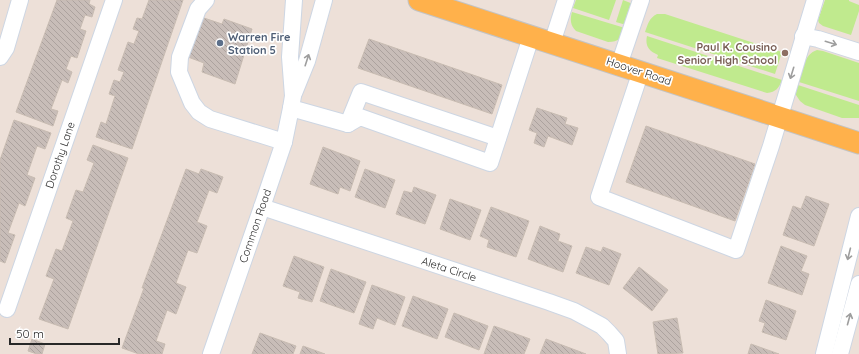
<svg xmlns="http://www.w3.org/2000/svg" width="859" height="354" font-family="Quicksand,sans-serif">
<defs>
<pattern id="building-back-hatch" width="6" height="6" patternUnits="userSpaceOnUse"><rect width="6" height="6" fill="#c8bdb8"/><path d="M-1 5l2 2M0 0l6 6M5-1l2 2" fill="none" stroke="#aca29e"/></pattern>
</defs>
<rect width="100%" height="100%" fill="#ede0d8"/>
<!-- grass -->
<g fill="#c0ea8e">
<path d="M576 0H616L609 20 573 8Z"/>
<path d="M623 0 633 4 626 25 616 22Z"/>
<path d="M825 0H849V1L859 5V11L851 35 823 26 819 23 818 20Z"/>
<path d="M572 12 625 28C621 38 619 42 608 42L576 31C570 25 570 19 572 12Z"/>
<path d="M657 14H665L782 52 775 74 645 32C648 24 649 18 657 14Z"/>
<path d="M647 36 782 80C779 88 776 92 767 93L657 58 658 55C648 51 645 45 647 36Z"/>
<path d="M817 50 823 51 859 63V101L799 82C803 70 804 54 817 50Z"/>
<path d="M798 85 859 105V118H842L805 105 800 101 796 95V92Z"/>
</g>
<!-- building -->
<g fill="url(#building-back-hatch)" stroke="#c8bcb2">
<path d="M57 0H90L89 4 95 7 92 17 85 15 80 29 86 31 77 58 71 56 66 69 72 72 68 83 62 80 51 109 58 111 53 126 16 112Z"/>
<path d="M149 0H183L132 149 96 137 101 122 106 124 115 96 109 94 114 80 120 82 124 72 118 70 128 42 134 44 139 31 133 29 137 18 142 19Z"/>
<path d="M201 17 222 24 224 19 252 29 235 84 202 72 204 63 188 57Z"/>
<path d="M369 39 502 85 492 114 358 68Z"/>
<path d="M537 108 567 118 565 124 578 128 572 145 548 136 544 147 534 143 537 133 529 130Z"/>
<path d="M14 120 51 133 45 149 37 146 27 175 35 178 25 206 19 203 8 233 15 235 5 263 0 261V160Z"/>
<path d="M646 126 755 164 735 221 626 182Z"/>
<path d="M93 145 128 158 68 329 39 319 54 279 46 276 56 249 62 251 73 221 66 218 76 190 83 192 94 163 87 160Z"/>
<path d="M323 147 360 161 350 191 340 187 338 194 310 184Z"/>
<path d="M186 169 199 174 201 169 223 177 217 193 209 190 197 222 207 226 197 253 188 250 176 283 186 287 176 314 167 310 156 341 165 344 162 354H139L122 348 144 288H142Z"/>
<path d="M365 169 395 180 385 208 355 197Z"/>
<path d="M414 187 436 195 425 224 396 214 404 191 412 193Z"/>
<path d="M806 196 829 204 814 246 783 235 793 206 801 209Z"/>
<path d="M450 199 481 210 470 240 440 229Z"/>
<path d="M491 207 529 221 516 257 487 247 489 240 480 236Z"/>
<path d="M540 226 560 234 558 241 572 246 563 272 528 259Z"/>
<path d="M781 246 807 256 801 271 809 274 802 295 768 283Z"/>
<path d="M586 247 601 252 603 247 621 254 609 285 576 273Z"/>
<path d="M294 256 324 267 312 302 298 298 300 292 283 286Z"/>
<path d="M639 267 668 290 652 311 623 288Z"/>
<path d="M331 269 366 282 354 313 320 301Z"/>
<path d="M372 285 405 297 395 325 377 318 373 329 359 324Z"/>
<path d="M413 296 448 309 437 339 402 326Z"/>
<path d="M766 300 796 311 786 340 762 332 765 323 759 321Z"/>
<path d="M454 313 488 326 479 350 445 337Z"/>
<path d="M677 318 683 353 658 354 653 322Z"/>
<path d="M494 326 530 339 524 354H484Z"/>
<path d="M260 333 296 346 293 354H252Z"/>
<path d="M32 339 45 344 42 354H37L28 351Z"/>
<path d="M546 339 586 354H540Z"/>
<path d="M751 344 779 354H748Z"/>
<path d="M303 346 325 354H300Z"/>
</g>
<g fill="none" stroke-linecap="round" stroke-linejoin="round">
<defs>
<g id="minor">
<path d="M206 0 198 9 180 57 179 72 192 103 199 112 210 119 284 142"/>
<path d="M803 36 818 39 859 52"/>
<path d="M552 43 566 0"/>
<path d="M0 57 6 48 20 0"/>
<path d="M619 65 641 0"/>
<path d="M641 71 599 197 736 250 771 146 815 0"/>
<path d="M294 93 307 61 324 0"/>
<path d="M291 108 348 124 360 117 490 163 531 37"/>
<path d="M348 124 361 92 498 138"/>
<path d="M262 207 549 302 574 311 602 326 609 333 616 341 618 354"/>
<path d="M7 309 114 0"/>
<path d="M211 354 262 207 284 142 291 108 293 96 290 57 294 0"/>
<path d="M824 354 859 216"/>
<path d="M840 354 859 284"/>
</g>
<path id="major" d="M419 0 859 143"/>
</defs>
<!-- minor casing -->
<use href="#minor" stroke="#cdd6e3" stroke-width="18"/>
<!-- major casing -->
<use href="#major" stroke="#c3c3c3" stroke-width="23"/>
<!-- minor -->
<use href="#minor" stroke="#fff" stroke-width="16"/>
<!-- major -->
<use href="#major" stroke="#ffb14b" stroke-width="21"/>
</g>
<!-- one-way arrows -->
<defs><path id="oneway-shaft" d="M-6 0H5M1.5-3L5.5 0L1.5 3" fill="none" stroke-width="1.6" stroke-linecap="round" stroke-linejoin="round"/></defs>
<g stroke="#9e9e9e">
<use href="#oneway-shaft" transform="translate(831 43) rotate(17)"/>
<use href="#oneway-shaft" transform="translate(307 60) rotate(-72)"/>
<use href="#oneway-shaft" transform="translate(792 73) rotate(107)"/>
<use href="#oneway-shaft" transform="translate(849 254) rotate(104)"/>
<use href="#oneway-shaft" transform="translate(849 319) rotate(-75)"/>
</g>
<!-- markers -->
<circle fill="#5c6f8a" stroke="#fff" stroke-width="1.5" cx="220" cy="43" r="4"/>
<circle fill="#8d6e63" stroke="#fff" stroke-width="1.5" cx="785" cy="53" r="4"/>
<g text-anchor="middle" stroke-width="3.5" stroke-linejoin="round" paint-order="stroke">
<!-- service labels -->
<g font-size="11" font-weight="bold" fill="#4e5e75" stroke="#fff" text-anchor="start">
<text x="228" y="41">Warren Fire<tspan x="228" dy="13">Station 5</tspan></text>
</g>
<!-- education labels -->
<g font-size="11" font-weight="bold" fill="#785e54" stroke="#fff" text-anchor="end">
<text x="777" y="51">Paul K. Cousino<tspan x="777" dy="13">Senior High School</tspan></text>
</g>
<!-- street labels -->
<g font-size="11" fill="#282828" stroke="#fff">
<text transform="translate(639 71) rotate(18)" y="4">Hoover Road</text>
<text transform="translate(60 155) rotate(-71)" y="4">Dorothy Lane</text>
<text transform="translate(255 226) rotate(-71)" y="4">Common Road</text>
<text transform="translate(449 269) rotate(18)" y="4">Aleta Circle</text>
</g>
</g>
<!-- scale -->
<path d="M10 338v6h109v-6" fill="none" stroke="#282828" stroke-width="2"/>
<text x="16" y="338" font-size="12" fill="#282828" stroke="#ffffff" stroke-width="3" paint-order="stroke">50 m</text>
</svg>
